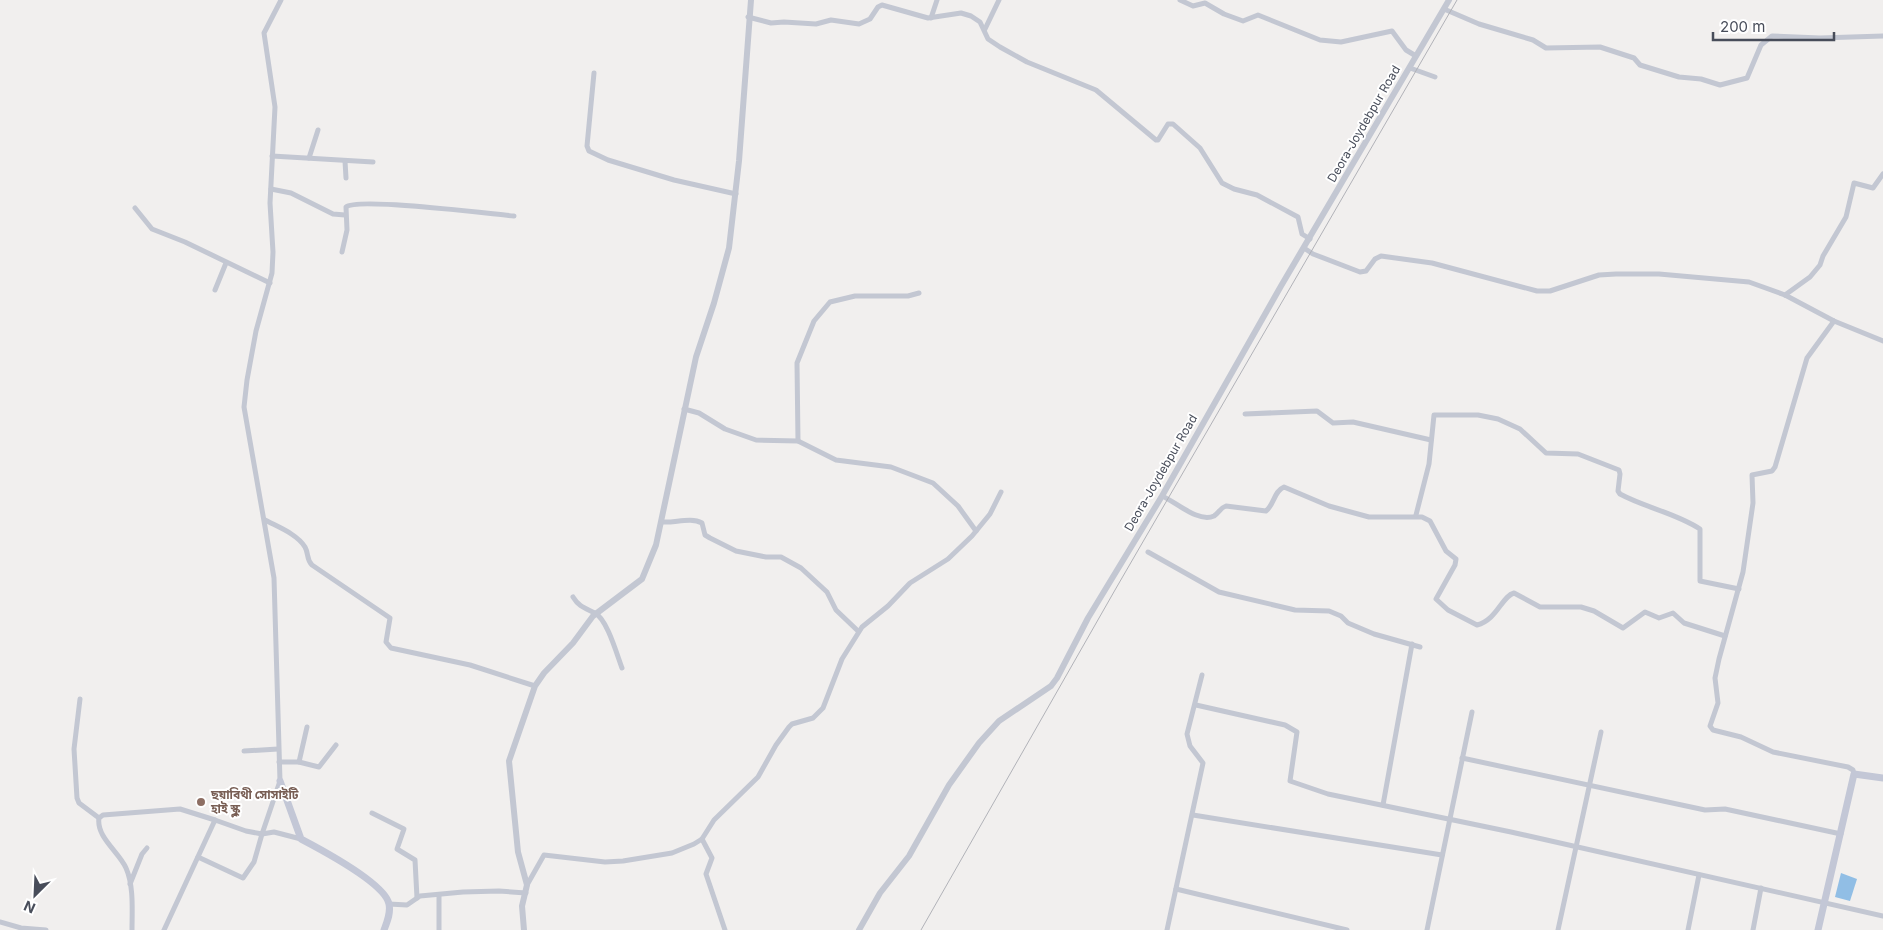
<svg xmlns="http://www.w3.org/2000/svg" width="1883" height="930" font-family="Inter,'Noto Sans Bengali',sans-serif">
<rect width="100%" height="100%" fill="#f1efee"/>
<!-- water -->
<path fill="#91bee5" d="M1841 873 1857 879 1850 901 1835 897Z"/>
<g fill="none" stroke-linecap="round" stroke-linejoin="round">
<!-- minor -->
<g stroke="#c3c7d2" stroke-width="5">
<path d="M1180 0 1193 6 1205 3 1224 14 1243 21 1258 15 1320 40 1341 42 1392 31 1406 50 1416 56"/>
<path d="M1444 9 1479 24 1533 40 1546 48 1600 47 1634 58 1640 65 1679 77 1701 79 1720 85 1747 78 1761 45 1772 36 1820 38 1883 36"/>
<path d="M748 17 771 23 784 22 816 24 831 20 859 24 870 19 878 7 882 5 928 18 961 13 971 16 980 22 988 39 1000 47 1027 62 1096 90 1156 140H1158L1168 124H1173L1200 148 1222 183 1234 189 1257 195 1298 217 1302 234 1310 239"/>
<path d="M931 18 937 0"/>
<path d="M985 29 999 0"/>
<path d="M1410 68 1435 77"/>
<path d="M594 73 587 146 589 151 608 160 674 180 736 194"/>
<path d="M272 156 373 162"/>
<path d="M309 158 318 130"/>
<path d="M345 161 346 178"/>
<path d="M271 189 291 193 333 214 345 215"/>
<path d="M135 208 152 229 185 242 270 283"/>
<path d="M1304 248 1313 254 1360 272 1366 271 1375 259 1381 256 1432 263 1537 291H1550L1599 275 1616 274H1659L1749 282 1785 295 1834 321 1883 341"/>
<path d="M342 252 347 230 346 207C357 197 491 214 514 216"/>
<path d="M215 290 226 263"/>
<path d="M1785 295 1810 277 1820 265 1823 256 1846 217 1854 183 1873 188 1883 174"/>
<path d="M1834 321 1807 358 1775 467 1772 471 1752 475 1753 503 1743 572 1719 659 1715 678 1718 703 1710 726 1713 730 1741 737 1773 752 1848 767 1853 770 1854 774"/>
<path d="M684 409 699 413 725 429 756 440 798 441 836 460 891 467 933 483 958 506 976 531"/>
<path d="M1245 414 1317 411 1333 423 1353 422 1431 440"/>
<path d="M798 441 797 363 814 321 830 302 855 296H908L919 293"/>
<path d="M1162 496C1176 502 1198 523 1214 516 1219 513 1220 508 1226 506L1266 511C1274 505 1274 491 1284 487L1329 506 1369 517H1422L1430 521 1446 551 1456 559 1455 565 1436 599 1448 610 1477 625C1497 620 1502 596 1514 593L1540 607H1581L1594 611 1623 628 1645 612 1659 618 1673 613 1684 623 1725 636"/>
<path d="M1416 515 1429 464 1434 415H1478L1498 419 1520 429 1546 453 1578 454 1619 470 1620 474 1618 491 1620 494C1646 508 1676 513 1700 529V581L1739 589"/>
<path d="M265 520C278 527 297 534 305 547 309 554 306 559 312 565L390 618 386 642 391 648 470 665 535 686"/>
<path d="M663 522C675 523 691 517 702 523L705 535 710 538 736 551 766 557H781L801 568 827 592 836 610 858 631"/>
<path d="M1148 552 1219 592 1295 610 1329 611 1341 616 1348 623 1374 634 1420 647"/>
<path d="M573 597C579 607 585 608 595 613 607 619 617 655 622 668"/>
<path d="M80 699 74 749 77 798 79 803 99 818"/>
<path d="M1196 705 1285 725 1297 732 1290 781 1328 794 1511 832 1883 916"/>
<path d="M244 751 278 749"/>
<path d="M1462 758 1705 810 1725 809 1841 834"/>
<path d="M279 762H299L319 767 336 745"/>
<path d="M299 762 307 727"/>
<path d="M1383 805 1412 644"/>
<path d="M372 813 404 829 397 849 415 860 417 898"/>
<path d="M1193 815 1442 855"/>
<path d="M702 839 712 858 706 874 725 930"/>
<path d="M198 857 243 878 254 862 262 834 274 832 301 839"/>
<path d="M130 884 142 854 147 848"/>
<path d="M527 885 544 855 605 862 623 861 672 853 694 844 702 839 714 820 758 777 776 745 789 727 792 724 813 718 823 708 842 659 862 627 888 606 910 583 948 559 972 536 990 514 1001 492"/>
<path d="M1176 889 1347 930"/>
<path d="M389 904 407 905 420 896 463 892 499 891 526 893"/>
<path d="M0 922 21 928 46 930"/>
<path d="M132 930C132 911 134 886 126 868 119 852 96 837 99 818L103 815 180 809 215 820"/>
<path d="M164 930 215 820 246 831 262 834 280 781 274 578 244 407 247 380 256 331 272 273 273 252 270 203 275 107 264 33 281 0"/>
<path d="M439 930V895"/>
<path d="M1167 930 1203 763 1190 746 1187 734 1202 675"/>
<path d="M1427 930 1472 712"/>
<path d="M1558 930 1601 732"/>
<path d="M1688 930 1699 875"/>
<path d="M1753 930 1761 888"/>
</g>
<!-- tertiary -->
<g stroke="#c3c7d2" stroke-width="6">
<path d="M524 930 522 906 527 885 518 852 509 761 535 686 544 673 573 643 593 616 642 579 656 545 696 357 714 303 729 248 739 161 751 0"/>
<path d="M859 930 880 893 909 856 949 785 979 743 999 721 1051 686 1057 678 1088 618 1162 496 1281 286 1449 0"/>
</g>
<!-- secondary -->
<g stroke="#c3c7d6" stroke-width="7">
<path d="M280 781 301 839C320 849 385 883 389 904 391 913 387 922 384 930"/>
<path d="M1818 930 1854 774 1883 778"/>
</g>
<!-- rail -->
<path stroke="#b1b2b8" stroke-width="1" d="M921 930 1115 590 1457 0"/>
</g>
<!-- markers -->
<circle fill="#8d6e63" stroke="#fff" stroke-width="2" cx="201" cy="802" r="5"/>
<g text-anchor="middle" stroke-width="4" stroke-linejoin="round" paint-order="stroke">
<!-- street labels -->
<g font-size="12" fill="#484d5a" stroke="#fff">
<text transform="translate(1364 124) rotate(-60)" y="4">Deora-Joydebpur Road</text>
<text transform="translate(1161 473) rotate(-60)" y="4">Deora-Joydebpur Road</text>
</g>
<!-- education labels -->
<g font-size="12" font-weight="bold" fill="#785e54" stroke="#fff" text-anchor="start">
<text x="211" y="799">ছয়াবিথী সোসাইটি<tspan x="211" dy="14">হাই স্কুল</tspan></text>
</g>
</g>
<!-- north arrow -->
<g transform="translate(35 895) rotate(204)" stroke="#ffffff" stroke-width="4" paint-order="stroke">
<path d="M0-4L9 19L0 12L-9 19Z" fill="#484d5a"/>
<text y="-8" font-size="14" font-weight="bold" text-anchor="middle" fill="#484d5a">N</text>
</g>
<!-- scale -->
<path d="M1713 32v8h121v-8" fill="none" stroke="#484d5a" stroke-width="2.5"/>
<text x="1720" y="32" font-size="15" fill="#484d5a" stroke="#ffffff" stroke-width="4" paint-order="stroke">200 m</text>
</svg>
